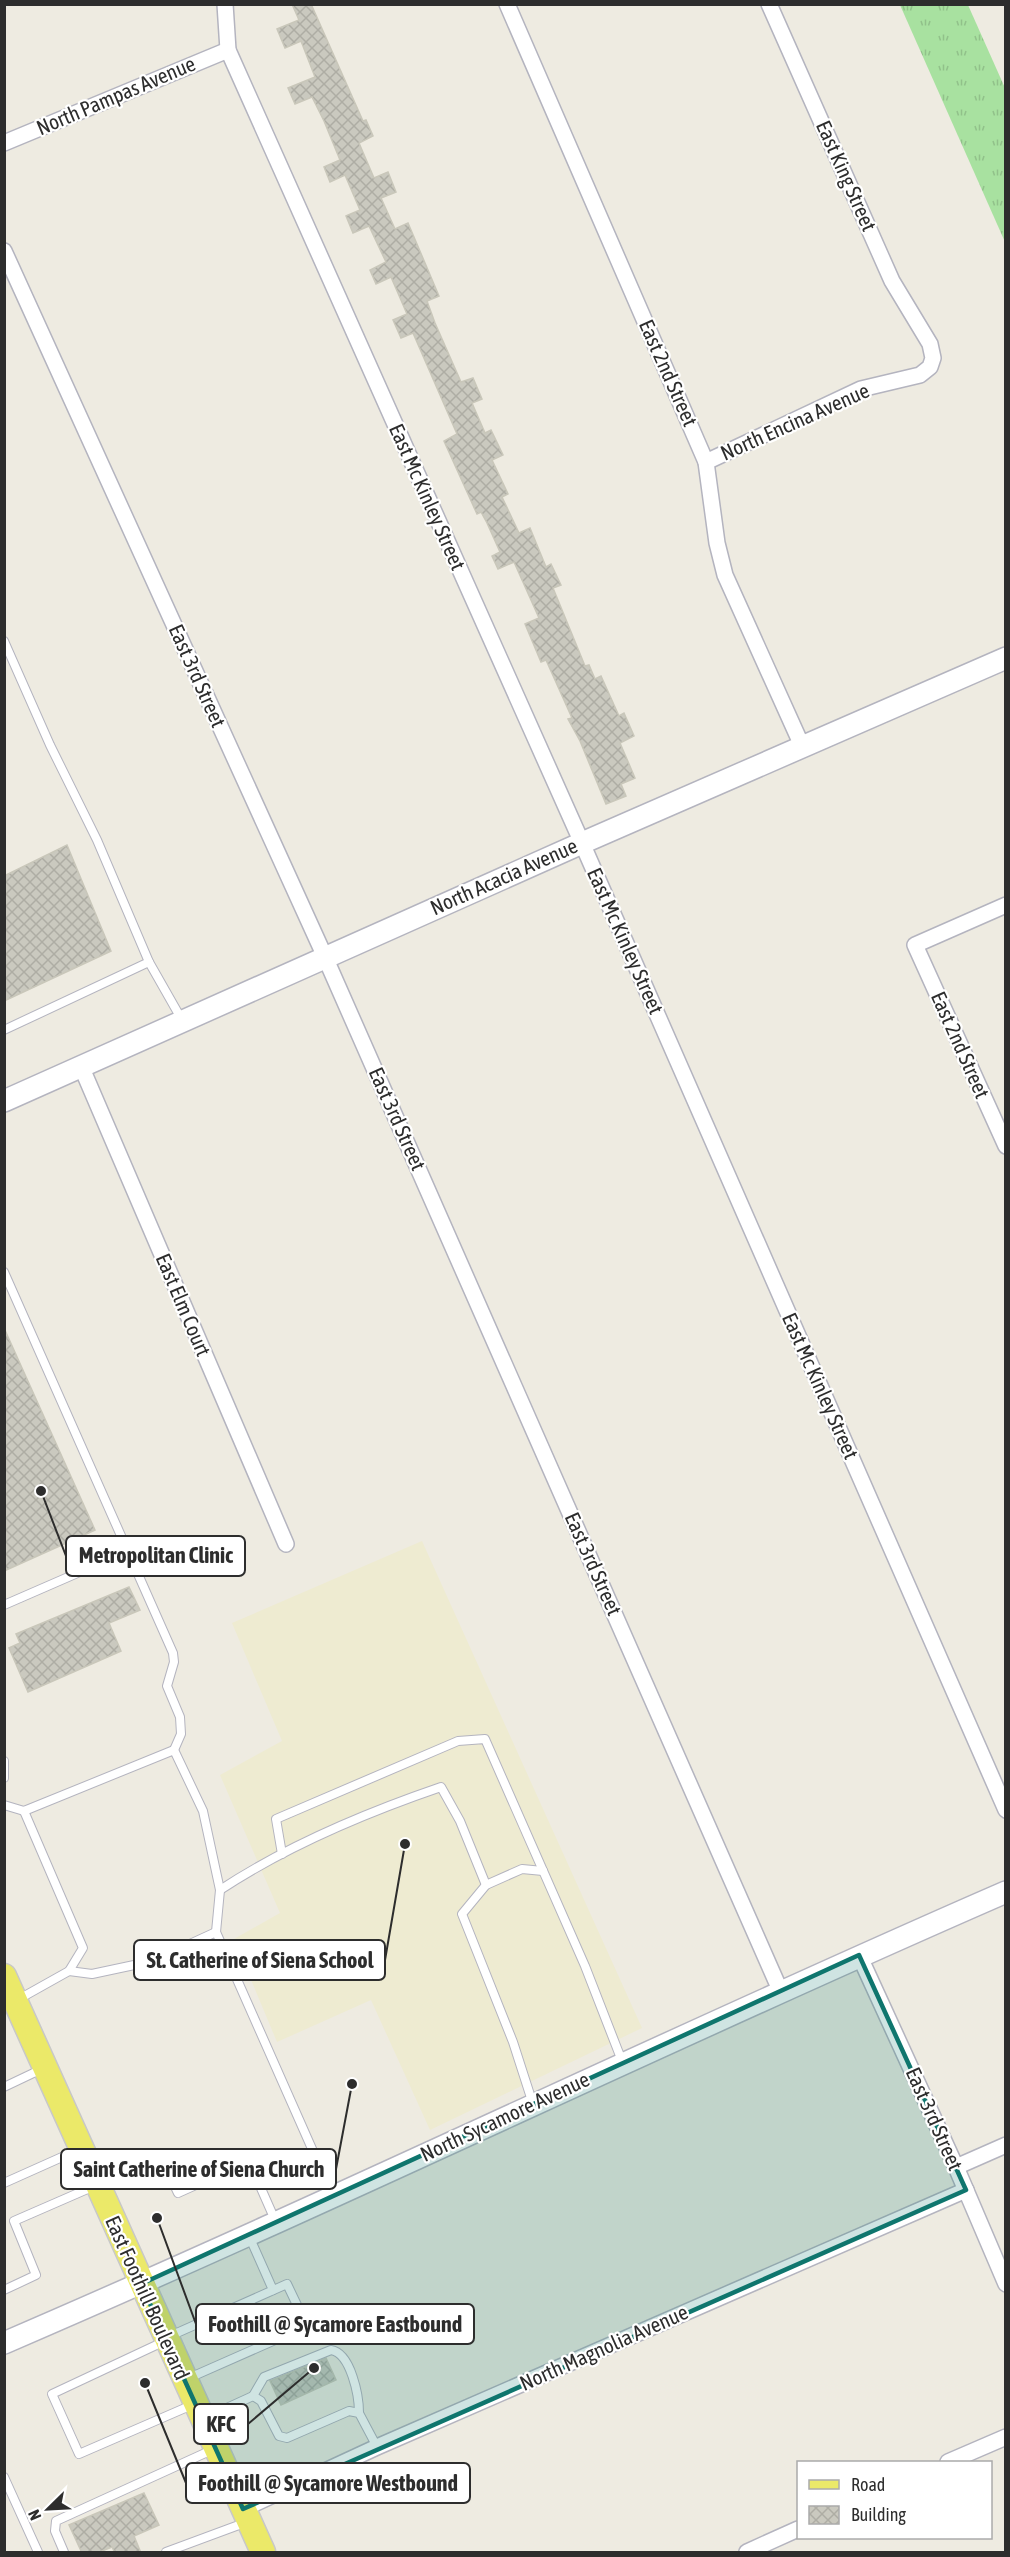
<svg xmlns="http://www.w3.org/2000/svg" width="1010" height="2557" font-family="'Asap Condensed',sans-serif">
<defs>
<pattern id="grass-tufts" width="24" height="20" patternUnits="userSpaceOnUse" patternTransform="scale(1.5)"><rect width="24" height="20" fill="#a8e1a0"/><path d="M3 7l-1-3M5 7V3M7 7l1-3M15 17l-1-3M17 17v-4M19 17l1-3" fill="none" stroke="#91c18a"/></pattern>
<pattern id="building-cross-hatch" width="8" height="8" patternUnits="userSpaceOnUse" patternTransform="scale(1.5)"><rect width="8" height="8" fill="#cac9bf"/><path d="M0 0l8 8M0 8l8-8" fill="none" stroke="#aeada4"/></pattern>
</defs>
<rect width="100%" height="100%" fill="#eeebe1"/>
<!-- education -->
<path fill="#eeebd1" d="M422 1541 642 2028 430 2130 371 2000 277 2042 234 1939 280 1913 220 1775 282 1741 232 1623Z"/>
<!-- grass -->
<path fill="url(#grass-tufts)" d="M900 5H968L1005 88V242Z"/>
<!-- building -->
<g fill="url(#building-cross-hatch)" stroke="#c9c7ba" stroke-width="1.5">
<path d="M292 4H311L363 121 366 120 373 136 359 143 374 178 388 172 396 192 381 198 395 229 408 223 439 296 427 301 435 323 461 382 473 378 482 399 472 403 485 433 491 430 503 455 492 460 508 494 502 497 519 533 530 528 546 567 551 564 561 585 553 588 585 666 589 665 595 679 601 676 619 716 624 713 634 736 620 743 635 778 621 784 626 796 606 804 580 741 568 719 572 718 546 660 541 662 525 624 539 618 514 562 498 569 492 556 500 552 487 523 481 512 477 514 444 441 457 434 413 333 401 338 393 320 407 314 391 277 376 284 370 270 386 262 369 226 353 233 346 216 360 210 345 175 330 182 324 167 340 160 324 121 312 97 295 104 288 88 315 77 301 41 285 48 277 29 299 20Z"/>
<path d="M67 845 111 951 4 1001V876Z"/>
<path d="M4 1328 95 1530 4 1571Z"/>
<path d="M129 1587 140 1610 109 1623 121 1651 28 1692 9 1648 20 1643 16 1634Z"/>
<path d="M326 2358 336 2380 281 2405 270 2381Z"/>
<path d="M144 2493 159 2525 134 2536 141 2553H115L112 2547 97 2553H82L69 2525Z"/>
</g>
<g fill="none" stroke-linecap="round" stroke-linejoin="round">
<defs>
<g id="lane">
<path d="M4 641 50 745 97 840 149 962 182 1020"/>
<path d="M4 1030 149 962"/>
<path d="M4 1272 173 1653 174 1662 167 1686 180 1717 181 1734 174 1750"/>
<path d="M4 1605 128 1551"/>
<path d="M4 1761V1778"/>
<path d="M4 1805 24 1811 174 1750 203 1811 220 1890"/>
<path d="M282 1854 276 1819 458 1741 485 1739 585 1966 622 2061"/>
<path d="M69 1971 92 1974 153 1961 216 1932"/>
<path d="M19 1999 69 1971 83 1948 24 1811"/>
<path d="M4 2087 44 2068"/>
<path d="M533 2104 513 2042 462 1914 486 1885 522 1869 543 1871"/>
<path d="M4 2183 80 2149"/>
<path d="M332 2194 216 1932 220 1890C288 1845 365 1813 441 1787L460 1821 486 1885"/>
<path d="M249 2236 273 2290"/>
<path d="M4 2290 36 2275 14 2221 161 2157 178 2193 249 2161 275 2220"/>
<path d="M170 2336 287 2284 307 2326 189 2378"/>
<path d="M165 2341 52 2394 79 2454 192 2405"/>
<path d="M253 2396 264 2377 331 2350C351 2353 359 2396 359 2413"/>
<path d="M205 2418 253 2396 261 2401 279 2436 287 2438 349 2411 359 2413 377 2447"/>
<path d="M4 2477 38 2552"/>
<path d="M64 2552 55 2531 56 2521 214 2449"/>
<path d="M166 2552 247 2522"/>
</g>
<g id="street">
<path d="M225 4 228 50 582 843 1006 1810"/>
<path d="M507 4 706 462 717 543 725 575 803 748"/>
<path d="M4 143 228 50"/>
<path d="M4 251 325 957 780 1990"/>
<path d="M706 462 861 389 920 375 930 367 933 358 930 344 892 281 769 4"/>
<path d="M1006 905 915 945 1006 1146"/>
<path d="M81 1066 286 1544"/>
<path d="M859 1955 956 2167 1006 2284"/>
<path d="M956 2167 1006 2145"/>
<path d="M948 2462 1006 2437"/>
<path d="M243 2509 377 2447 966 2190"/>
<path d="M747 2552 798 2529"/>
</g>
<g id="secondary">
<path d="M4 1101 582 843 1006 658"/>
<path d="M4 2343C341 2198 670 2038 1006 1892"/>
</g>
<path id="primary" d="M4 1976 263 2552"/>
</defs>
<!-- lane casing -->
<use href="#lane" stroke="#b4b4bf" stroke-width="10"/>
<!-- street casing -->
<use href="#street" stroke="#b4b4bf" stroke-width="18"/>
<!-- secondary casing -->
<use href="#secondary" stroke="#b4b4bf" stroke-width="24"/>
<!-- primary casing -->
<use href="#primary" stroke="#c8c8c8" stroke-width="27"/>
<!-- lane -->
<use href="#lane" stroke="#fff" stroke-width="8"/>
<!-- street -->
<use href="#street" stroke="#fff" stroke-width="15"/>
<!-- secondary -->
<use href="#secondary" stroke="#fff" stroke-width="21"/>
<!-- primary -->
<use href="#primary" stroke="#ebe969" stroke-width="24"/>
</g>
<!-- marked area -->
<path fill="#0f766e" fill-opacity="0.2" stroke="#0f766e" stroke-width="4.5" stroke-linejoin="round" d="M859 1955 966 2190 243 2509 141 2284Z"/>
<g text-anchor="middle" stroke-width="4.5" stroke-linejoin="round" paint-order="stroke">
<!-- street labels -->
<g font-size="21" fill="#2d2d2d" stroke="#fff">
<text transform="translate(116 96) rotate(-23)" y="7">North Pampas Avenue</text>
<text transform="translate(846 176) rotate(66)" y="7">East King Street</text>
<text transform="translate(668 373) rotate(66)" y="7">East 2nd Street</text>
<text transform="translate(795 422) rotate(-24)" y="7">North Encina Avenue</text>
<text transform="translate(427 497) rotate(66)" y="7">East Mc Kinley Street</text>
<text transform="translate(197 676) rotate(66)" y="7">East 3rd Street</text>
<text transform="translate(504 877) rotate(-24)" y="7">North Acacia Avenue</text>
<text transform="translate(625 941) rotate(66)" y="7">East Mc Kinley Street</text>
<text transform="translate(960 1045) rotate(66)" y="7">East 2nd Street</text>
<text transform="translate(397 1119) rotate(66)" y="7">East 3rd Street</text>
<text transform="translate(183 1305) rotate(67)" y="7">East Elm Court</text>
<text transform="translate(820 1386) rotate(66)" y="7">East Mc Kinley Street</text>
<text transform="translate(593 1564) rotate(66)" y="7">East 3rd Street</text>
<text transform="translate(505 2117) rotate(-25)" y="7">North Sycamore Avenue</text>
<text transform="translate(934 2119) rotate(66)" y="7">East 3rd Street</text>
<text transform="translate(147 2298) rotate(66)" y="7">East Foothill Boulevard</text>
<text transform="translate(604 2348) rotate(-24)" y="7">North Magnolia Avenue</text>
</g>
</g>
<!-- callouts -->
<path fill="none" stroke="#2d2d2d" stroke-width="2" d="M41 1491L66 1556M405 1844L385 1960M352 2084L336 2169M157 2218L196 2324M314 2368L248 2424M145 2383L186 2483"/>
<g fill="#2d2d2d" stroke="#fff" stroke-width="2">
<circle cx="41" cy="1491" r="6"/>
<circle cx="405" cy="1844" r="6"/>
<circle cx="352" cy="2084" r="6"/>
<circle cx="157" cy="2218" r="6"/>
<circle cx="314" cy="2368" r="6"/>
<circle cx="145" cy="2383" r="6"/>
</g>
<g fill="#fff" stroke="#2d2d2d" stroke-width="2">
<rect x="66" y="1536" width="179" height="40" rx="6"/>
<rect x="134" y="1940" width="251" height="40" rx="6"/>
<rect x="61" y="2149" width="275" height="40" rx="6"/>
<rect x="196" y="2304" width="278" height="40" rx="6"/>
<rect x="194" y="2404" width="54" height="40" rx="6"/>
<rect x="186" y="2463" width="284" height="40" rx="6"/>
</g>
<g font-size="22" text-anchor="middle" font-weight="bold" fill="#2d2d2d">
<text x="156" y="1563">Metropolitan Clinic</text>
<text x="260" y="1968">St. Catherine of Siena School</text>
<text x="199" y="2177">Saint Catherine of Siena Church</text>
<text x="335" y="2332">Foothill @ Sycamore Eastbound</text>
<text x="221" y="2432">KFC</text>
<text x="328" y="2491">Foothill @ Sycamore Westbound</text>
</g>
<!-- border -->
<rect width="1010" height="2557" fill="none" stroke="#2d2d2d" stroke-width="12"/>
<!-- legend -->
<rect x="797" y="2461" width="195" height="78" fill="#ffffff" stroke="#ababab" stroke-width="1.5"/>
<rect x="809" y="2480" width="30" height="9" fill="#ebe969" stroke="#ababab" stroke-width="1.5"/>
<text x="851" y="2491" font-size="18" fill="#2d2d2d">Road</text>
<rect x="809" y="2506" width="30" height="18" fill="url(#building-cross-hatch)" stroke="#ababab" stroke-width="1.5"/>
<text x="851" y="2521" font-size="18" fill="#2d2d2d">Building</text>
<!-- north arrow -->
<g transform="translate(48 2509) rotate(246)" stroke="#ffffff" stroke-width="4.5" paint-order="stroke">
<path d="M0-4.5L10 22L0 15L-10 22Z" fill="#2d2d2d"/>
<text y="-9" font-size="16" font-weight="bold" text-anchor="middle" fill="#2d2d2d">N</text>
</g>
</svg>
